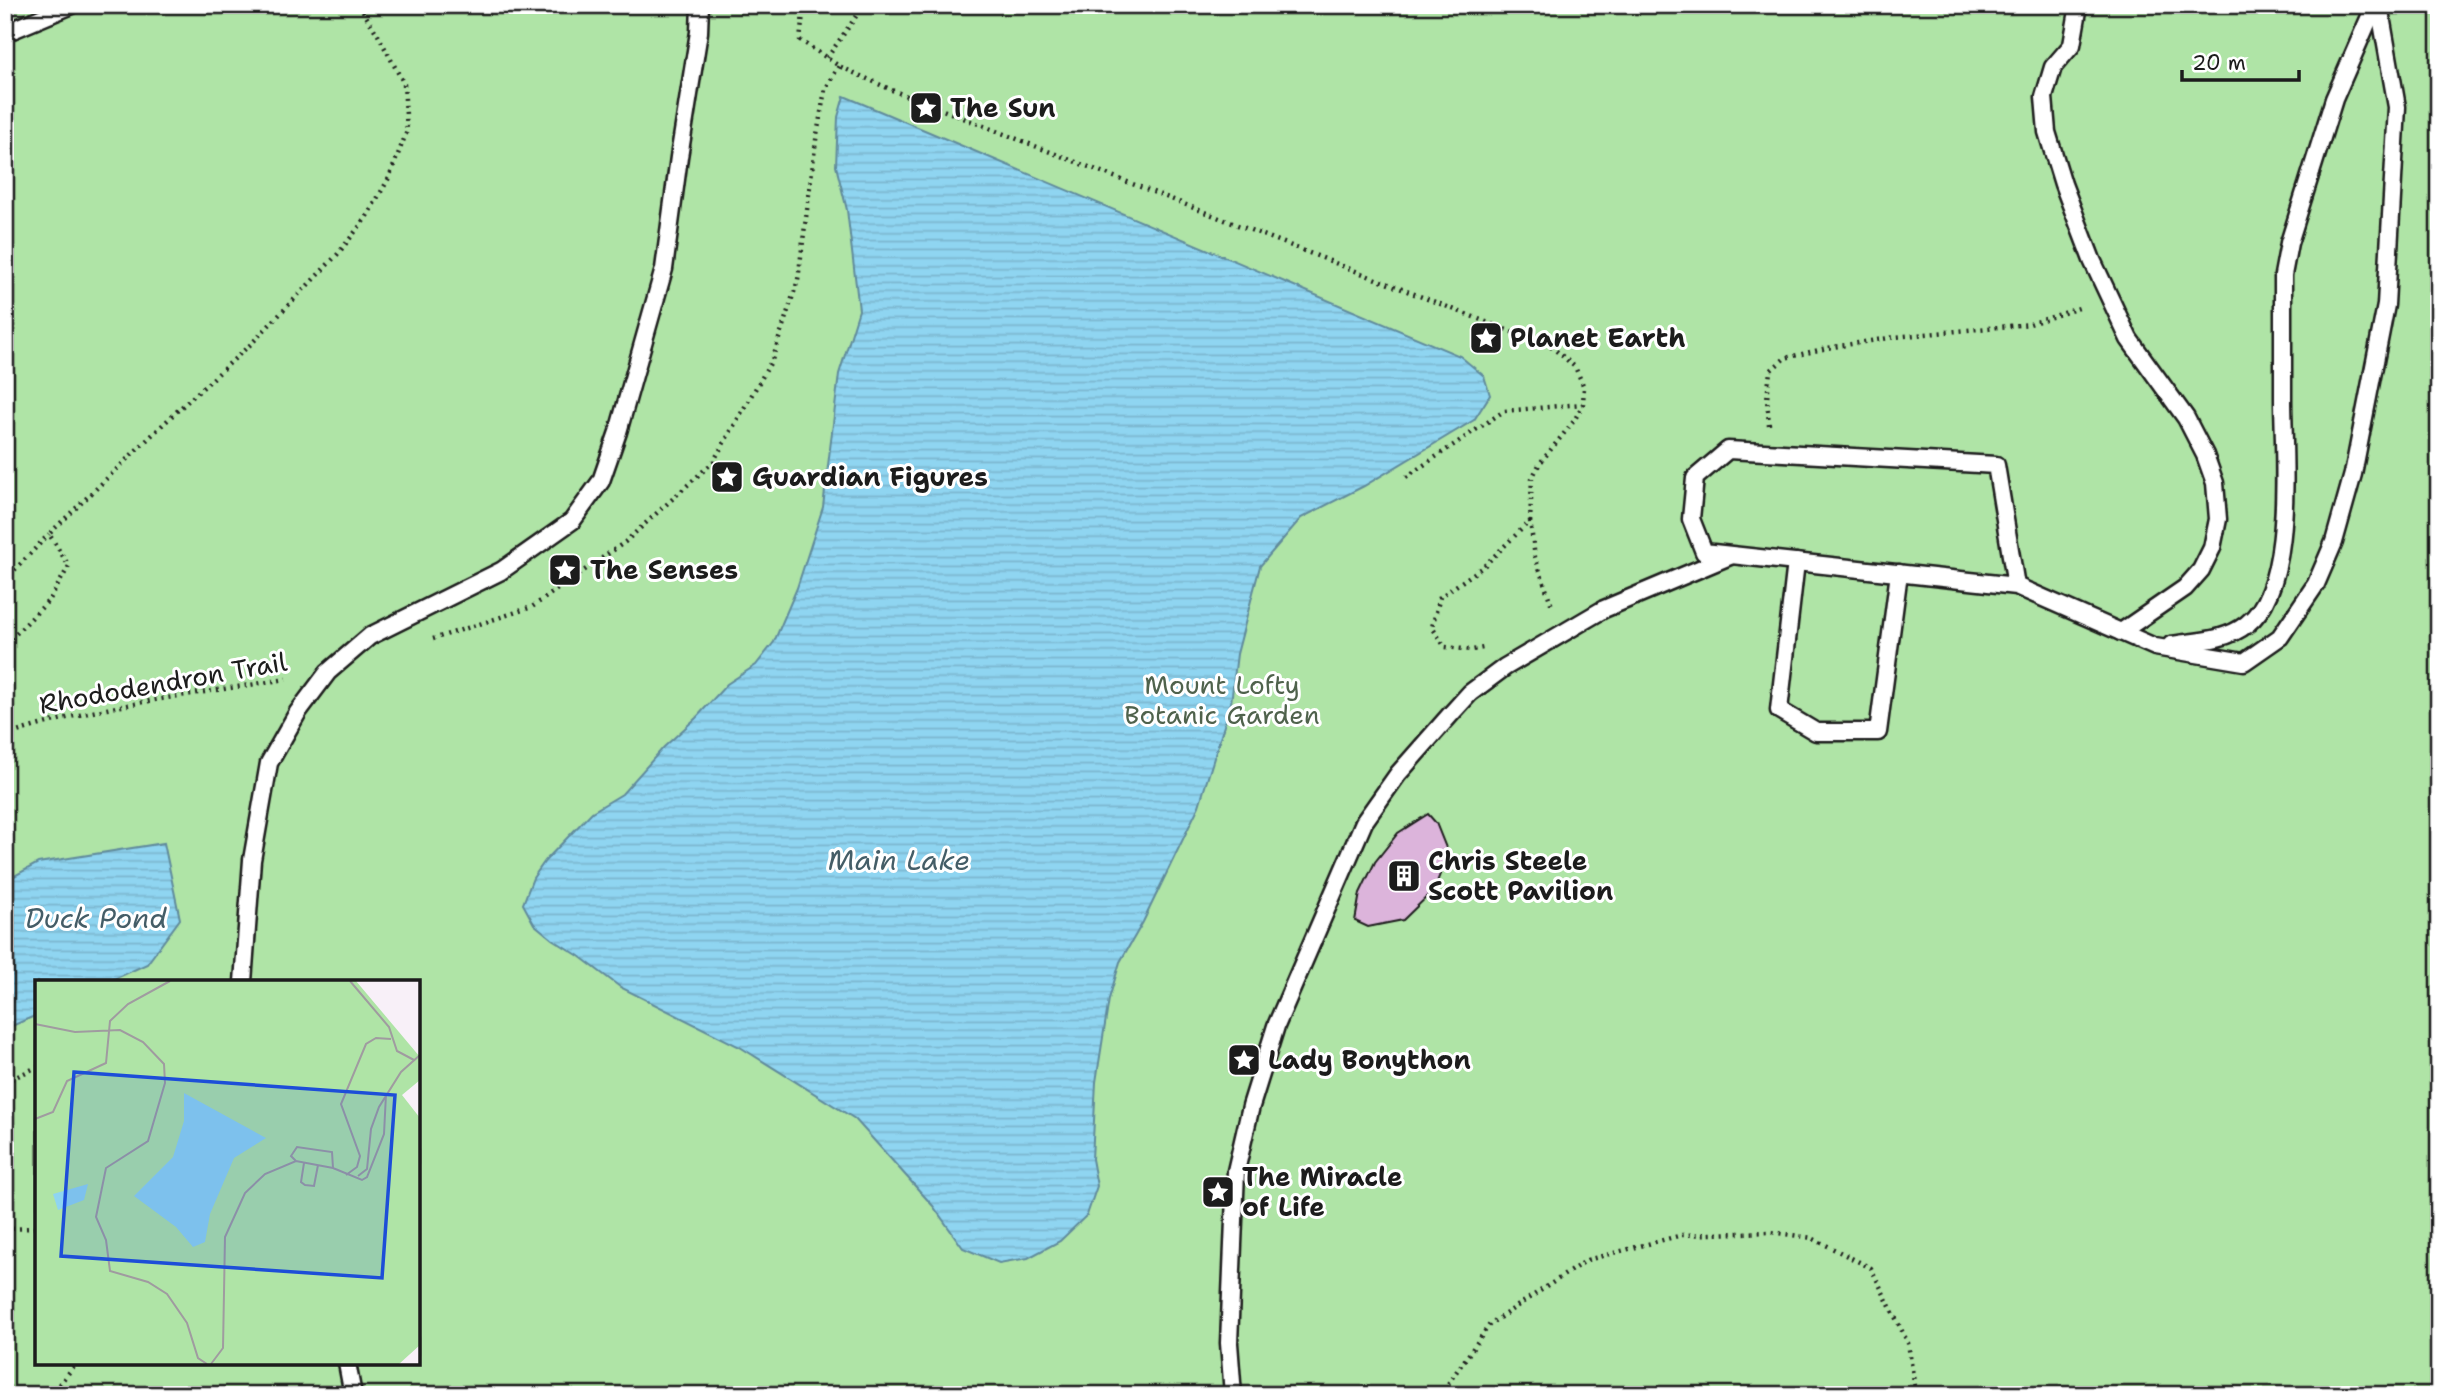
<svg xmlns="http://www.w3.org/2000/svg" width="2444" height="1400" font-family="'Shantell Sans',sans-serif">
<defs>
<pattern id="water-rules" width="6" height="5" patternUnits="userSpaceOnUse" patternTransform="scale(1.75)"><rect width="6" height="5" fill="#8fd5f1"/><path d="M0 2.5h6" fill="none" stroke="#7bb6ce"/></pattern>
</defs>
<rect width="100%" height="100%" fill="#f8f0f8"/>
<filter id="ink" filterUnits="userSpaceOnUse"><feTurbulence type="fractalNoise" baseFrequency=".0143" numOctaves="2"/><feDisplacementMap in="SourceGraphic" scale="14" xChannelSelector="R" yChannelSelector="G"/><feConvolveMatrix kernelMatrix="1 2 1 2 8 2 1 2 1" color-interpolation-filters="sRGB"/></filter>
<g filter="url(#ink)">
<!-- garden -->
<path fill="#afe4a6" stroke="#668061" stroke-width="2" fill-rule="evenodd" d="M5 5H2439V1395H5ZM37 982H418V1363H37Z"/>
<!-- water -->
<g fill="url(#water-rules)" stroke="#618b9c" stroke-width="2">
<path d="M844 96 1460 356 1484 376 1490 395 1474 420 1364 486 1301 518 1260 566 1237 654 1231 703 1199 806 1143 922 1120 962 1109 999 1096 1082 1092 1159 1097 1186 1087 1215 1060 1241 1028 1258 999 1263 963 1248 933 1206 855 1119 740 1047 620 987 579 956 552 939 534 924 523 904 533 878 545 861 592 812 622 794 664 747 696 718 727 684 756 665 774 642 797 588 823 507 839 374 859 310 847 210 836 166 838 117Z"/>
<path d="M164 843 180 919 147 964 108 982H37V1015L5 1029V881L38 863Z"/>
</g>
<!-- building -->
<path fill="#dcb4db" stroke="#1c1c1c" stroke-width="2" d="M1428 814 1436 823 1448 853 1434 890 1403 920 1368 927 1355 921 1360 893 1375 862 1398 833Z"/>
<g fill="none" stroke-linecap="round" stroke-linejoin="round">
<defs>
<g id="service">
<path d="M2079 5 2072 45 2053 67 2044 97 2047 132 2063 184 2092 260 2129 339 2186 418 2205 455 2215 483 2218 519 2212 548 2201 570 2185 588 2121 632"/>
<path d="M5 33 72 5"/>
<path d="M1796 562 1779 710 1816 732H1878L1899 573"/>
<path d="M2016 586 1996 465 1728 450 1695 478 1691 519 1704 552 2016 586 2155 647 2244 662 2280 637 2316 584 2334 542 2353 474 2386 305 2397 107 2379 5"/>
<path d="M2171 645C2197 641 2226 641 2247 624 2296 587 2283 455 2283 398 2283 357 2283 316 2283 275L2289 243 2334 99 2375 5"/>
<path d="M243 982 252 860 269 763 298 712 328 672 370 636 501 571 572 521 601 481 618 432 664 269 679 157 699 32 700 5"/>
<path d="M347 1363 353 1395"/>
<path d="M1233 1395 1229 1343 1236 1171 1251 1106 1276 1026 1364 822 1398 774 1450 715 1470 693 1505 667 1604 609 1730 556"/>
</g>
</defs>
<!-- service casing -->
<use href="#service" stroke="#1c1c1c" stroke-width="21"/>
<!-- path -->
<g stroke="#1c1c1c" stroke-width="4.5" stroke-dasharray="2 5" stroke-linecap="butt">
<path d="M804 5 800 40 839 66 894 91 1553 348 1575 367 1584 387 1583 404 1574 421 1540 463 1532 478 1530 521 1484 566 1440 597 1432 627 1445 647 1472 650 1483 648"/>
<path d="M827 58 864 5"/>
<path d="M1769 425 1767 399 1770 371 1785 358 1827 348 1895 337 2030 324 2082 307"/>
<path d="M1406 477 1504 411 1582 404"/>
<path d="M1530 521 1535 557 1552 606"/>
<path d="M5 580 49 534"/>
<path d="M433 639 532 607 625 542 713 462 772 360 798 280 816 140 825 90 839 66"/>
<path d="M5 651 9 641 50 599 69 566 49 534 176 412 252 343 337 255 366 218 389 178 407 131 404 84 378 35 359 5"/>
<path d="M5 736C95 705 193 695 286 679"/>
<path d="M5 1082 37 1067"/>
<path d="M5 1229 37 1228"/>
<path d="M50 1395 77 1363"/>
<path d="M1440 1395 1490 1324 1587 1260 1682 1235 1771 1232 1812 1238 1871 1268 1908 1343 1916 1395"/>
</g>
<!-- service -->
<use href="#service" stroke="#fff" stroke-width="16"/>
</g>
</g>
<!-- icons -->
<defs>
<symbol id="sight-square" viewBox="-11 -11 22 22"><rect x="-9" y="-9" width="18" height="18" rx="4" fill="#1c1c1c" stroke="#fff"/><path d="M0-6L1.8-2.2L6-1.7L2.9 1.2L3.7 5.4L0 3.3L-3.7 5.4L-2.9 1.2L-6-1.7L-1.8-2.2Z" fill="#fff"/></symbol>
<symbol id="building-square" viewBox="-11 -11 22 22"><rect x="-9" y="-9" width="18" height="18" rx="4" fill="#1c1c1c" stroke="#fff"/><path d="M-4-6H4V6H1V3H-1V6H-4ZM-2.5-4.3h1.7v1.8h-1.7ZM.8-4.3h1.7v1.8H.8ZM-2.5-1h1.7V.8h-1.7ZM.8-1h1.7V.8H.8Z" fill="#fff"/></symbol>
</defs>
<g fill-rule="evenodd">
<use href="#sight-square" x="907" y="89" width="38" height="38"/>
<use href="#sight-square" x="1467" y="319" width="38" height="38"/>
<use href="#sight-square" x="708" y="458" width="38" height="38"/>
<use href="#sight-square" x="546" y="551" width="38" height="38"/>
<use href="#building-square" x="1385" y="857" width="38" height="38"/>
<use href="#sight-square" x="1225" y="1041" width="38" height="38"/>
<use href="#sight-square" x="1199" y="1173" width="38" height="38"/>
</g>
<g text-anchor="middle" stroke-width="6" stroke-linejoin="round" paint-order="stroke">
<!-- poi labels -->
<g font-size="26" font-weight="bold" fill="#1c1c1c" stroke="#fff" text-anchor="start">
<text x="950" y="117">The Sun</text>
<text x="1510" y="347">Planet Earth</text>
<text x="752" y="486">Guardian Figures</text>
<text x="590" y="579">The Senses</text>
<text x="1428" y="870">Chris Steele<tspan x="1428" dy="30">Scott Pavilion</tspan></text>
<text x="1268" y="1069">Lady Bonython</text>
<text x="1242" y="1186">The Miracle<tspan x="1242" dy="30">of Life</tspan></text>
</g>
<!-- street labels -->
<g font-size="26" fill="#1c1c1c" stroke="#fff">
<text transform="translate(163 683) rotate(-10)" y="9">Rhododendron Trail</text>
</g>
<!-- park labels -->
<g font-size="26" fill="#4f624c" stroke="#fff">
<text x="1222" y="694">Mount Lofty<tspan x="1222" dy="30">Botanic Garden</tspan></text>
</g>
<!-- water labels -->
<g font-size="28" font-style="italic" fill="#445d67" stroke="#fff">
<text x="899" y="870">Main Lake</text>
<text x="96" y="928">Duck Pond</text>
</g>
</g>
<!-- overview -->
<g transform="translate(35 980)">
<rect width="385" height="385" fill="#f8f0f8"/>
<path d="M0 1H321L385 77V100L367 115 385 138V365L364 384H0Z" fill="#afe4a6"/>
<path d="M149 113 231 158 199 178 175 234 170 262 158 267 141 247 99 216 138 177 149 141ZM53 204 49 220 23 230 18 214Z" fill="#8fd5f1"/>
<path fill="none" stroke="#a09ba0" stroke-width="2" d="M315 1 354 47 362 71 379 80M0 44 40 52 85 50 108 62 129 84 130 103 113 161 71 188 61 237 71 260 75 291 113 302 132 314 152 343 163 378 172 384M0 139 18 132 32 101 71 83 75 41 93 24 135 1M261 181 256 176 262 167 297 172 298 188M269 183 266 202 270 205 279 206 283 185M311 195 322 187 325 176 306 124 331 64 341 58 356 59M323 196 332 189 336 149 344 127 366 92 385 75M176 384 188 368 190 257 210 213 230 194 261 181 298 188 327 200 332 197 349 154 351 114"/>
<path fill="#1d4ed8" fill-opacity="0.15" stroke="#1d4ed8" stroke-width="3.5" d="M39 92 360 115 347 298 26 276Z"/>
<rect width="385" height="385" fill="none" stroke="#1c1c1c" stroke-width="3.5"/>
</g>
<!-- margin -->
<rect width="2444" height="1400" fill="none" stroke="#fff" stroke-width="28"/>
<rect x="14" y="14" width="2416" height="1372" fill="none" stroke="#1c1c1c" stroke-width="2.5" filter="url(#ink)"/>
<!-- scale -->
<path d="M2182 70v10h117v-10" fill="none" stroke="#1c1c1c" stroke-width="3.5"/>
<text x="2192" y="70" font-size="21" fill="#1c1c1c" stroke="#ffffff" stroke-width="5" paint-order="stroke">20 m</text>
</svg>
